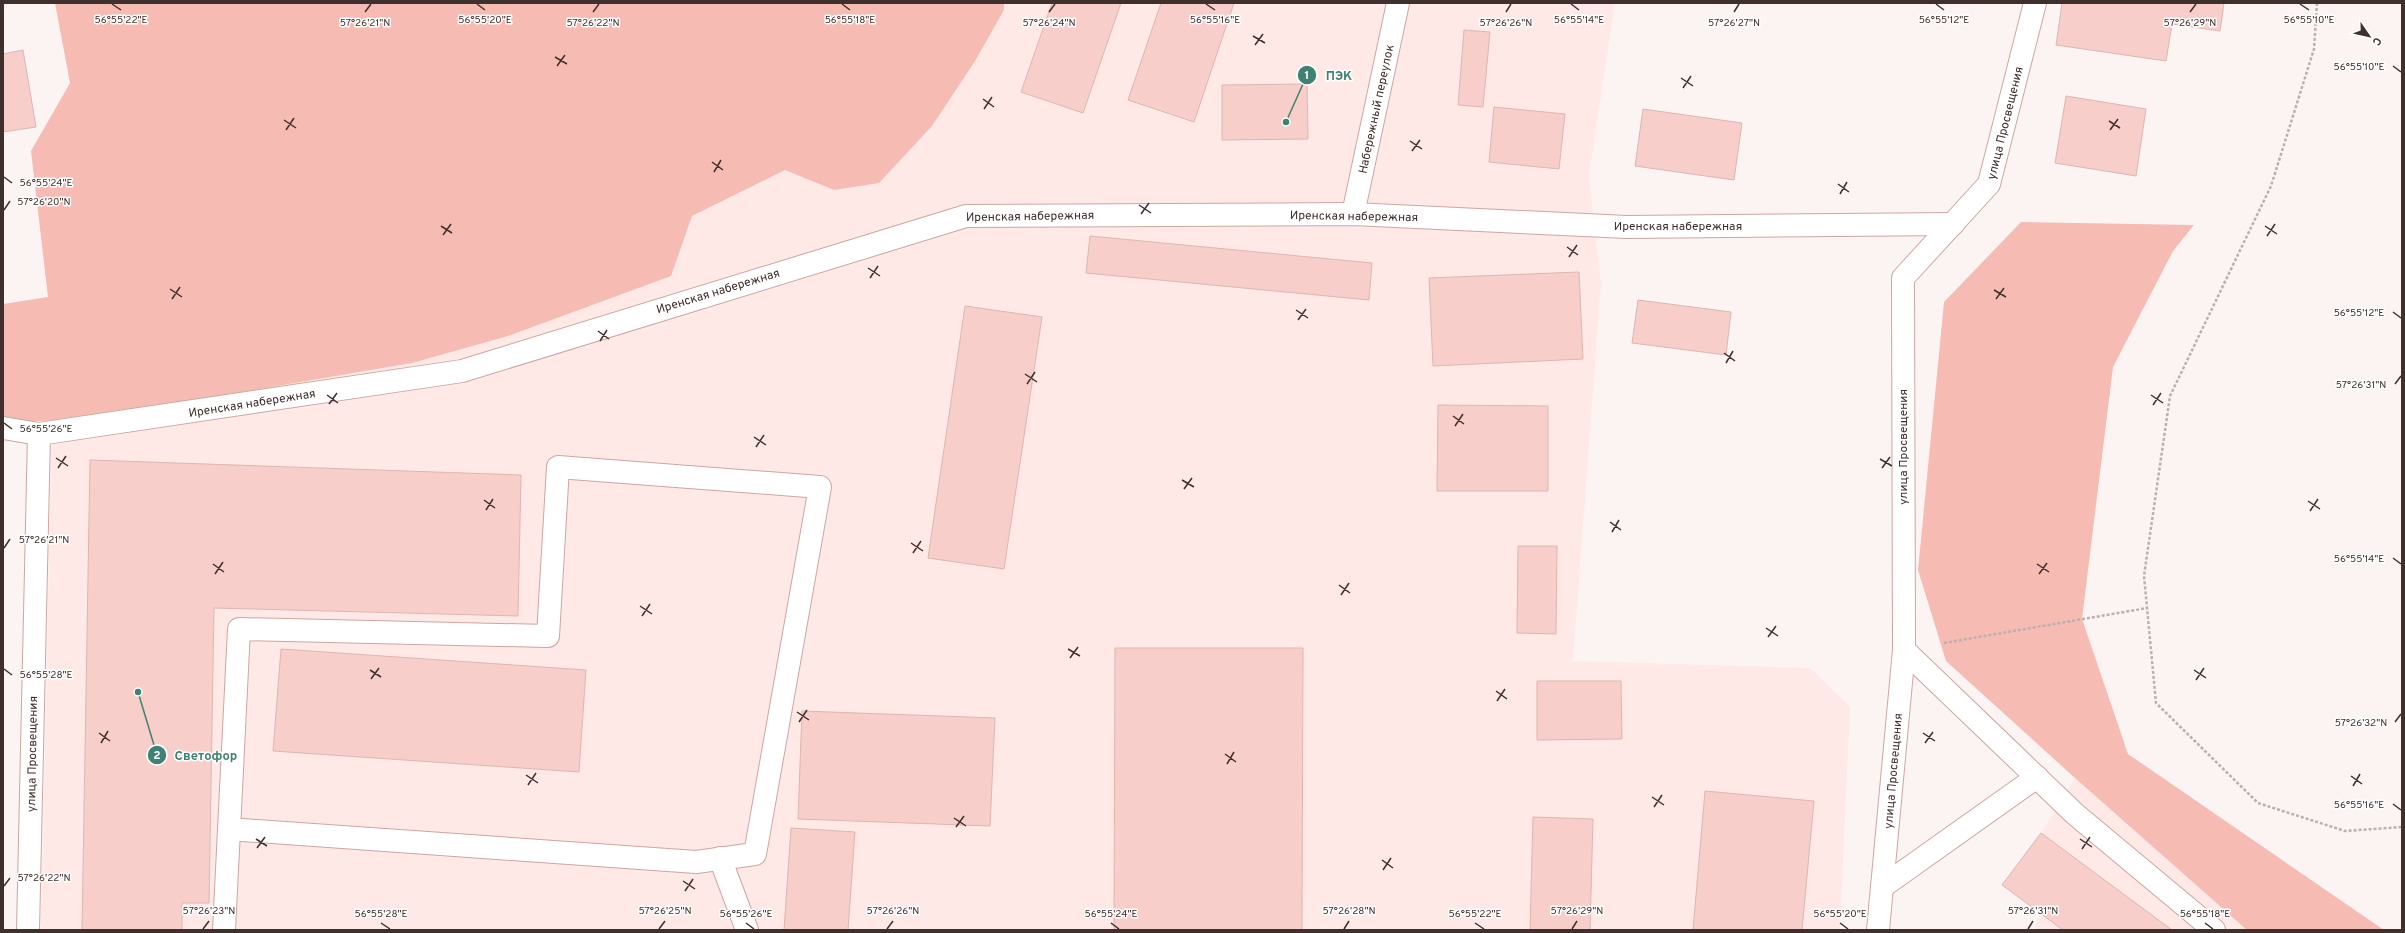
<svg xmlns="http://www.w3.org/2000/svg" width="2405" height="933" font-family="Overpass,sans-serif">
<rect width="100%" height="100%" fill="#fcf4f3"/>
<!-- built -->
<g fill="#fee9e7">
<path d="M1004 3H1615L1589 175 1601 283 1573 661 1810 668 1850 707 1840 930H41L52 421 77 420 412 363 671 276 692 216 785 170 834 190 1004 10Z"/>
<path d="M2075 778 2247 930H2035L2039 912 2002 885 2041 833Z"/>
</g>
<!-- green -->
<g fill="#f6bbb3">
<path d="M55 3H1004V10L975 61 932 126 879 183 834 190 785 170 692 216 671 276 508 336 412 363 77 420 3 422V304L48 297 31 151 70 83Z"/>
<path d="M2021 222 2194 225 2173 251 2113 367 2082 619 2128 754 2384 930H2247L2075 778 1946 661 1918 570 1944 302Z"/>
</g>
<!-- building -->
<g fill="#f7cec9" stroke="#ddb6b1">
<path d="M1052 3H1121L1083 113 1021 92Z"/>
<path d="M1161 3H1234L1194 122 1128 100Z"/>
<path d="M2062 3H2224L2220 31 2172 24 2166 61 2056 45Z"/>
<path d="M1464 30 1490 32 1483 107 1458 105Z"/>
<path d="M23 50 36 127 3 132V54Z"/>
<path d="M1307 84 1308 139 1222 140V85Z"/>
<path d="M2066 96 2146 109 2136 176 2055 163Z"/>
<path d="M1494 107 1565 114 1559 169 1489 162Z"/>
<path d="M1643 109 1742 123 1734 180 1635 166Z"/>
<path d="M1090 236 1372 263 1369 300 1086 273Z"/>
<path d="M1579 272 1583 359 1433 366 1429 278Z"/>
<path d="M1638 300 1731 312 1726 355 1632 343Z"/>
<path d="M965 306 1042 317 1004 569 928 558Z"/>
<path d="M1438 405 1548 406V491H1437Z"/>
<path d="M90 460 521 475 518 616 214 608 209 903H182V930H82Z"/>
<path d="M1518 546H1557L1556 634 1517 633Z"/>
<path d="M1115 648H1303L1302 930H1114Z"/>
<path d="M281 649 586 670 579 772 273 751Z"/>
<path d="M1537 681H1621L1622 739 1537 740Z"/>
<path d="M802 711 995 718 990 826 798 819Z"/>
<path d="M1705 791 1814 801 1802 930H1693Z"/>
<path d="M1533 817 1593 819 1590 930H1530Z"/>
<path d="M791 828 855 832 848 930H784Z"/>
<path d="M2041 833 2172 930H2063L2002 885Z"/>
</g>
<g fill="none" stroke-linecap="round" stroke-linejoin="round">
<defs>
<g id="service">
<path d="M1353 214 1398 3"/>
<path d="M3 428 39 434"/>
<path d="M1904 650 2075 814 2214 930"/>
<path d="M720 858 747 930"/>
<path d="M1882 887 2037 777"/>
<path d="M224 930 239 629 548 636 558 467 820 487 755 854 696 862 229 829"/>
<path d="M1878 930 1904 650 1903 278 1989 184 2035 3"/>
</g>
<path id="minor" d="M28 930 39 434 462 371 966 216 1353 214 1627 227 1953 224"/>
</defs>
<!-- service casing -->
<use href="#service" stroke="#cca6a1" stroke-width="24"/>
<!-- minor casing -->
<use href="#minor" stroke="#cca6a1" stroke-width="24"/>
<!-- path -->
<g stroke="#bbb0ae" stroke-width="2.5" stroke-dasharray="3 2" stroke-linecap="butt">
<path d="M2317 3 2314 49 2271 186 2170 396 2144 576 2156 703 2258 803 2345 831 2402 827"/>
<path d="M1944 643 2147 608"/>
</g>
<!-- service -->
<use href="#service" stroke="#fff" stroke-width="22"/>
<!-- minor -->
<use href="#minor" stroke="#fff" stroke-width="22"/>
</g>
<!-- ticks -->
<path fill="none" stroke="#3f2f2d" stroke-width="1.5" d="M112 4 121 10M477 4 485 10M842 4 850 10M1206 4 1215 10M1571 4 1579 10M1936 4 1944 10M2300 4 2309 10M365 12 371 4M593 12 599 4M1049 12 1055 4M1506 12 1511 4M1734 12 1739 4M2190 12 2196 4M1253 36 1265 43M1255 45 1263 34M555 57 567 64M557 66 565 55M2393 66 2401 72M1681 78 1693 86M1683 88 1691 76M983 99 994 107M984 109 992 97M284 120 296 128M2109 121 2120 128M286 130 294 118M2110 130 2118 119M1410 141 1422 149M1412 151 1420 140M712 162 723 170M714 172 721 160M4 177 12 183M1838 184 1849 192M1840 194 1847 182M1139 205 1151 213M4 210 10 201M1141 214 1149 203M441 226 452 233M2265 226 2277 234M443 235 451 224M2267 236 2275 224M1567 247 1578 255M1569 257 1577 245M868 268 880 276M870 278 878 266M170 289 182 297M1994 290 2006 297M172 299 180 287M1996 299 2004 288M1296 310 1308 318M2393 312 2401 318M1298 320 1306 309M598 331 609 339M600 341 607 330M1724 353 1735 361M1726 363 1733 351M1025 374 1037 382M1027 384 1035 372M2395 384 2401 376M327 395 338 403M2151 395 2163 403M329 404 337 393M2153 405 2161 393M1453 416 1464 424M4 423 12 429M1455 426 1463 414M754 437 766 445M756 447 764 435M56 458 68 466M1880 459 1892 466M58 468 66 456M1882 468 1890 457M1182 480 1194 487M1184 489 1192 478M484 500 495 508M2308 501 2320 509M486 510 493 499M2310 511 2318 499M1610 522 1621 530M1612 532 1619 520M911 543 923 551M4 548 10 539M913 553 921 541M2393 558 2401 564M213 564 224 572M2037 564 2049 572M215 574 223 562M2039 574 2047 563M1339 585 1350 593M1341 595 1349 583M640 606 652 614M642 616 650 604M1766 628 1778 636M1768 637 1776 626M1068 649 1080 656M1070 658 1078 647M4 669 12 675M370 670 381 677M2194 670 2206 678M371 679 379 668M2196 680 2204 668M1496 691 1507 699M1497 701 1505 689M797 712 809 720M799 722 807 710M2395 722 2401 714M99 733 110 741M1923 733 1935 741M101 743 108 731M1925 743 1933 732M1225 754 1236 762M1227 764 1234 752M526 775 538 783M2351 776 2362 784M528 785 536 773M2353 786 2360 774M1652 797 1664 805M2393 804 2401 810M1654 807 1662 795M954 818 966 826M956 827 964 816M256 839 267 846M2080 839 2092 847M257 848 265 837M2082 849 2090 837M1382 860 1393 868M1383 870 1391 858M683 881 695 889M4 886 10 878M685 891 693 879M381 923 390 929M746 923 754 929M1111 923 1119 929M1475 923 1484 929M1840 923 1848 929M2205 923 2213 929M203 929 209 921M659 929 665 921M887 929 893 921M1344 929 1349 921M1572 929 1577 921M2028 929 2033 921"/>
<g text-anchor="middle" stroke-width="3" stroke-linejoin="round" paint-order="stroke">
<!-- street labels -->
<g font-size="12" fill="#3f2f2d" stroke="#fff">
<text transform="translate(1376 109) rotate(-78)" y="4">Набережный переулок</text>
<text transform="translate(2005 123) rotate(-76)" y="4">улица Просвещения</text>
<text transform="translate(1030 216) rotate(-1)" y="4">Иренская набережная</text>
<text transform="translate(1354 216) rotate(1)" y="4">Иренская набережная</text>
<text x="1678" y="230">Иренская набережная</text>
<text transform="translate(718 291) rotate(-17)" y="4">Иренская набережная</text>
<text transform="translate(252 403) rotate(-9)" y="4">Иренская набережная</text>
<text transform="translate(1903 447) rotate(-90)" y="4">улица Просвещения</text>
<text transform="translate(32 754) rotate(-89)" y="4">улица Просвещения</text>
<text transform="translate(1893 771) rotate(-85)" y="4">улица Просвещения</text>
</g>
</g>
<g font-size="10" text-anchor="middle" fill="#3f2f2d" stroke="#fff" stroke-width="3" stroke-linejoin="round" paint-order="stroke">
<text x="121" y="23">56°55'22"E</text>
<text x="850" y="23">56°55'18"E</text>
<text x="1215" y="23">56°55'16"E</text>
<text x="1944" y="23">56°55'12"E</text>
<text x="485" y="23">56°55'20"E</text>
<text x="1579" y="23">56°55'14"E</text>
<text x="2309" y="23">56°55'10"E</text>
<text x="365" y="26">57°26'21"N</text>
<text x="593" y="26">57°26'22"N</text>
<text x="1049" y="26">57°26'24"N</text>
<text x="1506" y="26">57°26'26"N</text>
<text x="1734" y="26">57°26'27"N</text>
<text x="2190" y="26">57°26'29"N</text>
<text x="2359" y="70">56°55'10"E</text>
<text x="46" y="186">56°55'24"E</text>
<text x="44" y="205">57°26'20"N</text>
<text x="2359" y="316">56°55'12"E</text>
<text x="2361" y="388">57°26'31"N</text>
<text x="46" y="432">56°55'26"E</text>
<text x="44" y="543">57°26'21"N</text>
<text x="2359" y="562">56°55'14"E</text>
<text x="46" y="678">56°55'28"E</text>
<text x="2361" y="726">57°26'32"N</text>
<text x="2359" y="808">56°55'16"E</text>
<text x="44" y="881">57°26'22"N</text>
<text x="209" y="914">57°26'23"N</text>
<text x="665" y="914">57°26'25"N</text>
<text x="893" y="914">57°26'26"N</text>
<text x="1349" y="914">57°26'28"N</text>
<text x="1577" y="914">57°26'29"N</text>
<text x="2033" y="914">57°26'31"N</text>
<text x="381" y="917">56°55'28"E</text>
<text x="746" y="917">56°55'26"E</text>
<text x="1111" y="917">56°55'24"E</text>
<text x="1475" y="917">56°55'22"E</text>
<text x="1840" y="917">56°55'20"E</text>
<text x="2205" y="917">56°55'18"E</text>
</g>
<!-- callouts -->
<path fill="none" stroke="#3f8172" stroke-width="1.5" d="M1286 122L1307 75M138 692L157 755"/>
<g fill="#3f8172" stroke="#fff" stroke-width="1.5">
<circle cx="1286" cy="122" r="4"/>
<circle cx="138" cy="692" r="4"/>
<circle cx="1307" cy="75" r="10"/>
<circle cx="157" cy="755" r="10"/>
</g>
<g font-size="12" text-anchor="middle" font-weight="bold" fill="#fff">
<text x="1307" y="79">1</text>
<text x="157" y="759">2</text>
</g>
<g font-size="13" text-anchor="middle" font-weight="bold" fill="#3f8172" stroke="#fff" stroke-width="3" stroke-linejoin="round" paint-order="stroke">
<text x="1339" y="80">ПЭК</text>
<text x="206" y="760">Светофор</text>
</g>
<!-- border -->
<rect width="2405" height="933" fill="none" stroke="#3f2f2d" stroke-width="8"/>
<!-- north arrow -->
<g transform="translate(2369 36) rotate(124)" stroke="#ffffff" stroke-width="3" paint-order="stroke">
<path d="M0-3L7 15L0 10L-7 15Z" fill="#3f2f2d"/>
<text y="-6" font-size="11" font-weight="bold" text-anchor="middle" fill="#3f2f2d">С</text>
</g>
</svg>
